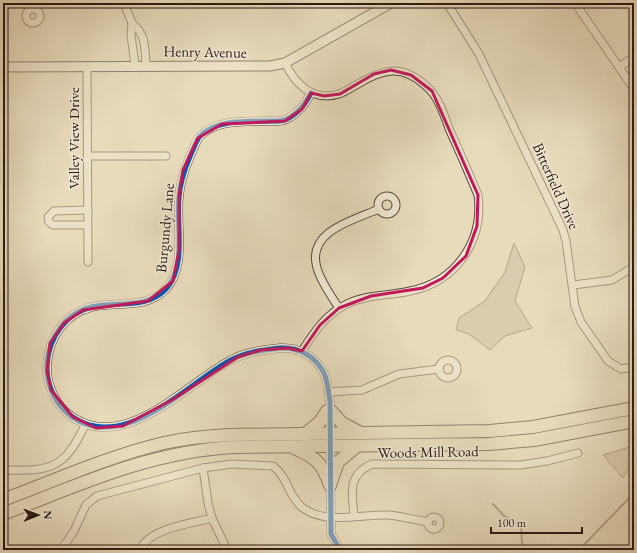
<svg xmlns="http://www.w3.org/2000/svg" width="637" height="553" font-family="'EB Garamond',serif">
<rect width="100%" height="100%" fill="#e7dbbc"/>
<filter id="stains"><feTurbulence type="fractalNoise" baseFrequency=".005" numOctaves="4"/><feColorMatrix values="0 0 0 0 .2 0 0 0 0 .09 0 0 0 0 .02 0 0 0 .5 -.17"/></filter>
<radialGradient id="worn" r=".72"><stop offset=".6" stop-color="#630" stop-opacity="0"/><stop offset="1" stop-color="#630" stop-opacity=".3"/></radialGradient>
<!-- green -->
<g fill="#c7ba9f" stroke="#796a58">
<path d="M514 243 525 267 515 301 532 328 505 336 490 350 469 334 456 330 459 318 485 301 505 272Z"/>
<path d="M630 447C637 459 630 467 623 478L603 455Z"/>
</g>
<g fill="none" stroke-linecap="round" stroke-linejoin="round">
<!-- stream -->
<g stroke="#756655" stroke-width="2">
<path d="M493 504 505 517 521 525 522 543 527 550"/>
<path d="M579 550 634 493"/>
</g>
<defs>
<g id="street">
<path d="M124 3 132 23 131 35 135 65"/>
<path d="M447 3 479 54 563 230 566 241 575 307 581 322 608 361 621 369 634 367"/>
<path d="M575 3 634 89"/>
<circle cx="33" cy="16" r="7"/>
<path d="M132 23C146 34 145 48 146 65"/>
<path d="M285 63C295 84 313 102 339 94 345 92 352 87 358 84 383 69 402 64 426 86 439 97 444 115 450 131 460 152 469 174 478 195 484 241 456 282 410 291 389 296 367 294 347 304 326 314 314 332 302 351"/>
<path d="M87 66 88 262"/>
<path d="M619 67 634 57"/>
<path d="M311 93C305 104 299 113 287 119 281 122 273 121 267 121 244 122 218 119 200 136 196 141 194 148 191 154 185 168 180 182 179 197 176 226 187 266 166 289 146 310 117 301 92 307 65 313 49 338 47 364 46 381 53 400 66 412 119 458 183 387 229 361 245 352 262 350 280 348 299 347 315 356 324 373 328 382 328 391 330 401L331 534 340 550"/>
<path d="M88 156H166"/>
<circle cx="387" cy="205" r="9"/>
<path d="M87 225H53L49 222 48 217 54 211 88 210"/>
<path d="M573 285 612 280 634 267"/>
<path d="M339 308C331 296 321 282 317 268 306 231 354 220 379 209"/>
<circle cx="448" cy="369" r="9"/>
<path d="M328 392 362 390 399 374 439 369"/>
<path d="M203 468 208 503 212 518 227 550"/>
<path d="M3 470C50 471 64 470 85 425"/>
<path d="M354 516C352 493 347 475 372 464L521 465 547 461 578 453"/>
<circle cx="434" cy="523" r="6"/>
<path d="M61 550 74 531 86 505 97 496 203 468 232 464 273 466C288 477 289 498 303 508 326 525 361 514 388 515 401 516 415 520 428 522"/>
<path d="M140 550C149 528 190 524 212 518"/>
</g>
<path id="secondary" d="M3 67 270 66 285 63 391 3"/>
<g id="highway">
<path d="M331 411 342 423 359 432"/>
<path d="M305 434 320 422 327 411"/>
<path d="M294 448C316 458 321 461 330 485"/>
<path d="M330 485 338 462 357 446"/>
<path d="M3 500C56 480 109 456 164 443 186 438 208 436 230 435L490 431 533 427 634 408"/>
<path d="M3 514C81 484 151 451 236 447L489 444 534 440 634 421"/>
</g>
</defs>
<!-- street casing -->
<use href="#street" stroke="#5a4a3c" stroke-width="9"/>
<!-- secondary casing -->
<use href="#secondary" stroke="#2b1912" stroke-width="11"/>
<!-- highway casing -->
<use href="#highway" stroke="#2b1912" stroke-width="14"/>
<!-- street -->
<use href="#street" stroke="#efe8d3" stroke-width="7"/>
<!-- secondary -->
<use href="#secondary" stroke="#efe8d3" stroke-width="9"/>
<!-- highway -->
<use href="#highway" stroke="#e7dbbc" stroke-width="12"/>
<defs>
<path id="cycleway" d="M311 93C305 104 299 113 287 119 281 122 273 121 267 121 244 122 218 119 200 136 196 141 194 148 191 154 185 168 180 182 179 197 176 226 187 266 166 289 146 310 117 301 92 307 65 313 49 338 47 364 46 381 53 400 66 412 119 458 183 387 229 361 245 352 262 350 280 348 299 347 315 356 324 373 328 382 328 391 330 401L331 534 340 550"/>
</defs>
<!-- cycleway casing -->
<use href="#cycleway" stroke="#efe8d3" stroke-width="8"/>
<!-- cycleway -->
<use href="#cycleway" stroke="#0057b8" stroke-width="5"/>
</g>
<!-- marked area -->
<path d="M0 0H637V553H0ZM391 70 411 75 432 91 478 195 477 226 466 256 443 278 423 288 371 296 339 308 320 325 302 351 288 348 261 350 238 357 172 400 123 426 96 428 73 417 51 390 47 371 50 343 64 323 83 310 148 301 173 281 179 250V196L183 170 198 138 222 124 285 121 302 109 311 93 324 96 340 94 374 74Z" fill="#e7dbbc" fill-opacity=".55" fill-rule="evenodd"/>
<path fill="none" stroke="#c2185b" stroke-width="3" stroke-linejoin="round" d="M391 70 411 75 432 91 478 195 477 226 466 256 443 278 423 288 371 296 339 308 320 325 302 351 288 348 261 350 238 357 172 400 123 426 96 428 73 417 51 390 47 371 50 343 64 323 83 310 148 301 173 281 179 250V196L183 170 198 138 222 124 285 121 302 109 311 93 324 96 340 94 374 74Z"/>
<g text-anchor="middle" stroke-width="3" stroke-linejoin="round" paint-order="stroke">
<!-- street labels -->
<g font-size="15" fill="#2b1912" stroke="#efe8d3">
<text transform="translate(205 52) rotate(1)" y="5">Henry Avenue</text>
<text transform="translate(74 138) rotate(-90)" y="5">Valley View Drive</text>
<text transform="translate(556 186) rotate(66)" y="5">Bitterfield Drive</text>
<text transform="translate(165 228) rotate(-85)" y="5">Burgundy Lane</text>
<text transform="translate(428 452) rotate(-1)" y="5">Woods Mill Road</text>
</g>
</g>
<!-- margin -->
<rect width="637" height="553" fill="none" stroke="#e7dbbc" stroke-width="16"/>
<rect x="4" y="4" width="629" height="545" fill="none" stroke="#2b1912" stroke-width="2"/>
<rect x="8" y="8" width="621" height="537" fill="none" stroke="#2b1912"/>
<!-- north arrow -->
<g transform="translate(38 515) rotate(89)" stroke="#efe8d3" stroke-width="3" paint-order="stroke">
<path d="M0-3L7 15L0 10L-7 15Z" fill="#2b1912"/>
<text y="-6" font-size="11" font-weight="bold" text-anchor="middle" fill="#2b1912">N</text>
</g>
<!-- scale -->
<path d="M491 527v6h91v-6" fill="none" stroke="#2b1912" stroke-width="2"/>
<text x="497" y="527" font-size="12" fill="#2b1912" stroke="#efe8d3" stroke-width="3" paint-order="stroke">100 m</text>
<rect width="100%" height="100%" filter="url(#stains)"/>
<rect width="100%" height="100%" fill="url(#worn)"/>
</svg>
